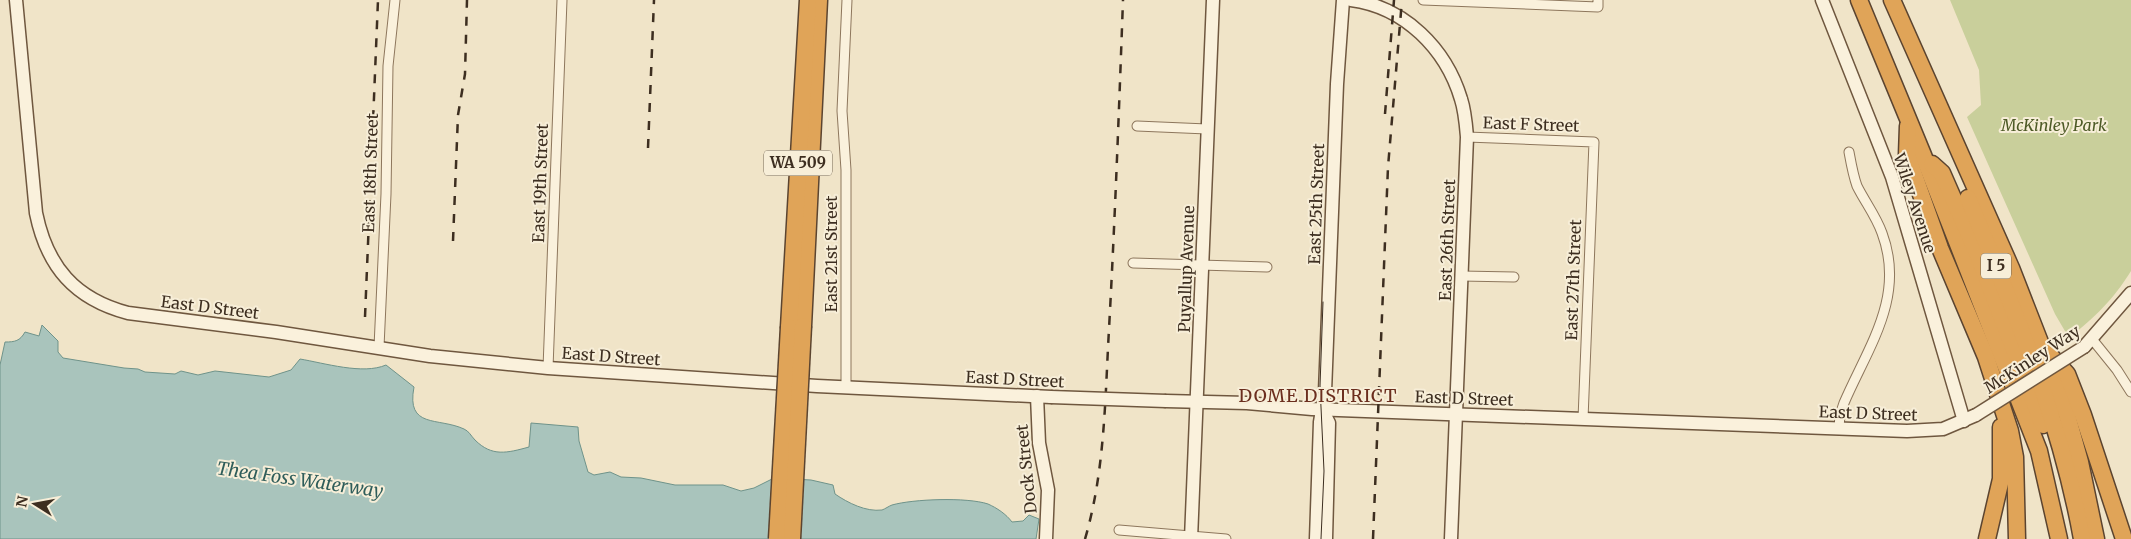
<svg xmlns="http://www.w3.org/2000/svg" width="2131" height="539" font-family="Merriweather,serif">
<rect width="100%" height="100%" fill="#f0e4c8"/>
<!-- green -->
<path fill="#c9cf9b" d="M1950 0H2131V271C2113 300 2095 317 2069 338L2055 314 1967 117 1981 105 1979 70Z"/>
<!-- water -->
<path fill="#a9c4bc" stroke="#6f938a" d="M42 325 58 341V352L63 358 124 368 138 369 145 372 175 374 181 371 198 375 215 371 269 377 291 370 300 359C324 363 363 375 386 365L414 387C406 429 438 417 464 429 469 431 471 436 475 440 492 457 507 453 529 447L531 423 578 427 579 441 588 472 594 475 610 472 621 477 641 478 675 485H723L741 491 754 488 774 478 811 480 833 485 835 494C848 503 866 512 882 510 885 509 889 506 892 505 913 499 967 497 988 504 997 508 1006 514 1012 522L1023 521 1029 515 1039 519 1036 539H0V365L5 342C15 342 20 341 25 332L39 336Z"/>
<g fill="none" stroke-linecap="round" stroke-linejoin="round">
<defs>
<g id="street">
<path d="M1423 0 1598 7V0"/>
<path d="M1137 126 1207 129"/>
<path d="M1467 137 1594 142 1583 419"/>
<path d="M1133 263 1267 267"/>
<path d="M1461 276 1514 277"/>
<path d="M2092 339 2117 370 2131 392"/>
<path d="M379 347 386 194 388 66 395 0"/>
<path d="M548 368 562 0"/>
<path d="M846 387V170L842 111 847 0"/>
<path d="M1839 428 1840 415 1844 403C1868 347 1906 297 1882 233 1876 216 1865 202 1857 186 1853 175 1851 163 1849 152"/>
<path d="M1119 530 1226 539"/>
</g>
<g id="secondary">
<path d="M16 0 36 213C47 267 75 299 128 313L276 332 430 356 548 368 817 386 1051 397"/>
<path d="M1351 0C1405 7 1446 49 1461 99 1465 111 1466 125 1467 137L1451 539"/>
<path d="M1822 0 1892 177 1964 421"/>
<path d="M2084 347 2131 293"/>
<path d="M1037 396 1039 443 1048 490 1046 539"/>
<path d="M1166 401 1247 403 1312 409 1907 431 1943 429 1976 415"/>
<path d="M1322 409 1329 423 1326 539"/>
<path d="M1191 539 1213 0"/>
<path d="M1316 539 1320 422 1325 392 1337 84 1343 0"/>
</g>
<g id="highway">
<path d="M1859 0 1923 155 2039 451 2059 539"/>
<path d="M1892 0 2011 268 2041 345 2067 415 2080 462 2096 539"/>
<path d="M1908 126 1907 155 1912 169 1940 248 1986 357 2010 431 2015 457 2017 539"/>
<path d="M1932 164 1942 173 1977 253 2043 425"/>
<path d="M1968 198C2014 309 2061 421 2082 539"/>
<path d="M803 326 819 0"/>
<path d="M789 327 808 0"/>
<path d="M2048 353 2067 374 2083 415 2124 539"/>
<path d="M1987 539 2001 479V427"/>
</g>
</defs>
<!-- street casing -->
<use href="#street" stroke="#8d765c" stroke-width="11"/>
<!-- secondary casing -->
<use href="#secondary" stroke="#6f573f" stroke-width="15"/>
<!-- highway casing -->
<use href="#highway" stroke="#5b4430" stroke-width="19"/>
<!-- street -->
<use href="#street" stroke="#faf1dc" stroke-width="9"/>
<!-- secondary -->
<use href="#secondary" stroke="#faf1dc" stroke-width="12"/>
<!-- highway -->
<use href="#highway" stroke="#e0a458" stroke-width="16"/>
<!-- tram -->
<path stroke="#3d2e20" stroke-width="1" d="M1321 539 1324 471 1320 386 1323 302"/>
<!-- rail -->
<g stroke="#3d2e20" stroke-width="2.5" stroke-dasharray="9 9" stroke-linecap="butt">
<path d="M1385 114 1394 0"/>
<path d="M648 148 654 0"/>
<path d="M453 241 458 115 465 74 467 0"/>
<path d="M365 317 378 0"/>
<path d="M1085 539C1105 471 1105 399 1109 329 1115 219 1119 110 1123 0"/>
<path d="M1373 539 1388 167 1402 0"/>
</g>
<defs>
<g id="secondary-bridge">
<path d="M1051 397 1166 401"/>
<path d="M1976 415 2084 347"/>
</g>
<g id="highway-bridge">
<path d="M777 539 789 327"/>
<path d="M792 539 803 326"/>
</g>
</defs>
<!-- secondary-bridge casing -->
<use href="#secondary-bridge" stroke="#6f573f" stroke-width="15" stroke-linecap="butt"/>
<!-- highway-bridge casing -->
<use href="#highway-bridge" stroke="#5b4430" stroke-width="19" stroke-linecap="butt"/>
<!-- secondary-bridge -->
<use href="#secondary-bridge" stroke="#faf1dc" stroke-width="12"/>
<!-- highway-bridge -->
<use href="#highway-bridge" stroke="#e0a458" stroke-width="16"/>
</g>
<g text-anchor="middle" stroke-width="4" stroke-linejoin="round" paint-order="stroke">
<!-- shield labels -->
<g fill="#f7eed8" stroke="#756857" stroke-width="1">
<rect x="764" y="150.5" width="68" height="25" rx="4"/>
<rect x="1981" y="253.5" width="30" height="25" rx="4"/>
</g>
<g font-size="15" font-weight="bold" fill="#3d2e20">
<text x="798" y="168">WA 509</text>
<text x="1996" y="271">I 5</text>
</g>
<!-- street labels -->
<g font-size="16" fill="#3d2e20" stroke="#f7eed8">
<text transform="translate(1531 124) rotate(2)" y="6">East F Street</text>
<text transform="translate(370 173) rotate(-88)" y="6">East 18th Street</text>
<text transform="translate(540 183) rotate(-88)" y="6">East 19th Street</text>
<text transform="translate(1915 203) rotate(72)" y="6">Wiley Avenue</text>
<text transform="translate(1316 204) rotate(-88)" y="6">East 25th Street</text>
<text transform="translate(1447 240) rotate(-88)" y="6">East 26th Street</text>
<text transform="translate(831 254) rotate(-90)" y="6">East 21st Street</text>
<text transform="translate(1186 269) rotate(-88)" y="6">Puyallup Avenue</text>
<text transform="translate(1573 280) rotate(-88)" y="6">East 27th Street</text>
<text transform="translate(210 307) rotate(7)" y="6">East D Street</text>
<text transform="translate(611 356) rotate(4)" y="6">East D Street</text>
<text transform="translate(2032 359) rotate(-33)" y="6">McKinley Way</text>
<text transform="translate(1015 379) rotate(3)" y="6">East D Street</text>
<text transform="translate(1464 398) rotate(2)" y="6">East D Street</text>
<text transform="translate(1868 413) rotate(2)" y="6">East D Street</text>
<text transform="translate(1026 469) rotate(-96)" y="6">Dock Street</text>
</g>
<!-- park labels -->
<g font-size="16" font-style="italic" fill="#4d5a26" stroke="#f7eed8">
<text x="2054" y="131">McKinley Park</text>
</g>
<!-- neighbourhood labels -->
<g font-size="18" letter-spacing="1" fill="#6b2e1e" stroke="#f7eed8">
<text x="1318" y="402">DOME DISTRICT</text>
</g>
<!-- water labels -->
<g font-size="18" font-style="italic" fill="#2f5d5a" stroke="#f7eed8">
<text transform="translate(300 480) rotate(8)" y="6">Thea Foss Waterway</text>
</g>
</g>
<!-- north arrow -->
<g transform="translate(35 504) rotate(281)" stroke="#f7eed8" stroke-width="4" paint-order="stroke">
<path d="M0-4L9 19L0 12L-9 19Z" fill="#3d2e20"/>
<text y="-8" font-size="14" font-weight="bold" text-anchor="middle" fill="#3d2e20">N</text>
</g>
</svg>
